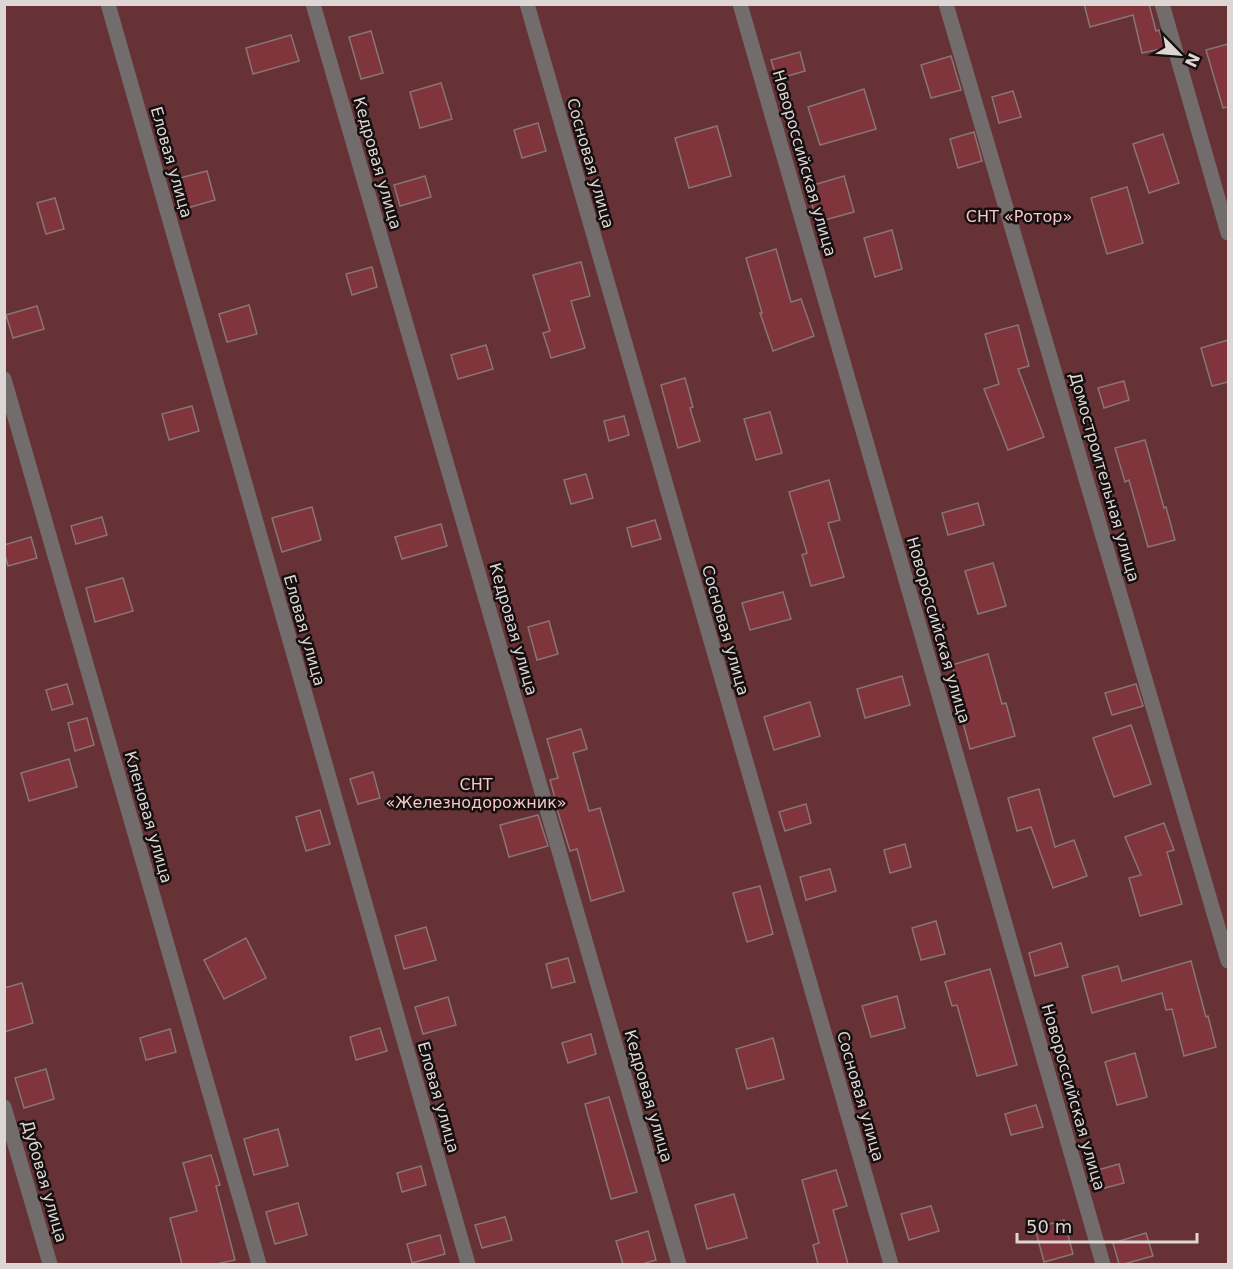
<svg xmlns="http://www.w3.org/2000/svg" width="1233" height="1269" font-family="'DejaVu Sans',sans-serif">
<rect width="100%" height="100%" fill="#312424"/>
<!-- green -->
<rect fill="#673235" x="5" y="5" width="1223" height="1259"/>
<!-- building -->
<g fill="#80343b" stroke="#867676" stroke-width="1.5">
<path d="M1084 4H1149L1156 31 1159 30 1165 48 1142 53 1133 15 1090 27Z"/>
<path d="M371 31 383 73 361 79 349 37Z"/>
<path d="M291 35 299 61 253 74 246 48Z"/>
<path d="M1228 44V107L1223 108 1206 50Z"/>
<path d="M800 52 805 71 777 79 771 60Z"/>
<path d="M951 56 961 90 931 98 921 65Z"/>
<path d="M441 83 452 119 420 128 410 92Z"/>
<path d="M864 89 876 129 820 145 808 107Z"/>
<path d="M1013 91 1021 117 999 123 992 97Z"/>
<path d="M538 123 546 151 522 158 514 130Z"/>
<path d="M717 126 731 176 689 188 675 138Z"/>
<path d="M974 132 982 161 958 168 950 139Z"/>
<path d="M1163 134 1179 183 1149 193 1133 144Z"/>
<path d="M207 171 215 200 184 209 176 179Z"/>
<path d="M425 176 431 197 400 206 394 185Z"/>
<path d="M844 176 854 212 817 222 807 187Z"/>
<path d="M1127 187 1143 243 1107 254 1091 198Z"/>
<path d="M55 198 64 229 46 234 37 203Z"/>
<path d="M892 230 902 269 875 277 864 238Z"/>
<path d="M776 249 791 302 801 299 814 336 773 351 760 313H762L746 258Z"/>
<path d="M581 262 590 296 571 301 585 348 551 358 543 333 550 331 533 275Z"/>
<path d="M372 267 377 287 352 295 346 274Z"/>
<path d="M249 305 257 334 227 342 219 314Z"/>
<path d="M37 306 44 329 13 338 6 315Z"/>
<path d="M1018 325 1029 366 1018 369 1044 437 1008 450 984 389 999 384 985 334Z"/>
<path d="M1228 340V382L1212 386 1201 348Z"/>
<path d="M486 345 493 369 458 379 451 355Z"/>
<path d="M685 378 693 407 690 408 700 441 678 448 661 385Z"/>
<path d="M1124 381 1129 400 1104 408 1098 388Z"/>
<path d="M192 406 199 431 169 440 162 414Z"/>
<path d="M770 412 782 453 756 460 744 419Z"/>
<path d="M624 416 629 435 609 441 604 421Z"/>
<path d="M1145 440 1164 508 1166 507 1175 540 1148 547 1129 480 1125 482 1115 448Z"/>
<path d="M586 474 593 498 571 504 564 480Z"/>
<path d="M829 480 840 520 828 523 844 577 811 586 802 555 807 553 789 492Z"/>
<path d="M978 503 984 525 948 535 942 513Z"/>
<path d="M312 507 321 540 282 552 272 518Z"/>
<path d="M102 517 107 535 76 544 71 526Z"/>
<path d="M655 520 661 539 632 547 627 528Z"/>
<path d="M441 524 447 546 402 559 395 537Z"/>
<path d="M31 537 37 558 8 566 4 552V545Z"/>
<path d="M993 563 1006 606 978 614 965 571Z"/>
<path d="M123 578 133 611 95 622 86 588Z"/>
<path d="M783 592 791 619 750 630 742 603Z"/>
<path d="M549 621 558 654 537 660 528 627Z"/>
<path d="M988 654 1002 704 1006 703 1015 736 970 749 961 715 966 714 952 665Z"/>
<path d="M902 676 910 705 865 718 857 689Z"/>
<path d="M67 684 73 704 52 710 46 690Z"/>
<path d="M1136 684 1143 706 1112 715 1105 693Z"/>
<path d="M810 702 820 736 774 750 764 717Z"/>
<path d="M87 718 94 745 75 751 68 723Z"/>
<path d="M1131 725 1151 784 1114 797 1093 738Z"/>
<path d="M581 729 587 749 573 753 589 811 600 808 624 891 591 901 577 849 570 851 557 809H558L550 780 558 778 547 739Z"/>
<path d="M69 759 77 787 29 801 21 773Z"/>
<path d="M373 772 380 798 358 804 350 779Z"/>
<path d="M1039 789 1055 847 1074 840 1087 876 1053 888 1031 827 1017 831 1008 798Z"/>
<path d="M806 804 811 823 785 831 779 812Z"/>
<path d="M320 810 330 844 306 851 296 817Z"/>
<path d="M538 815 548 846 509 857 500 825Z"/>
<path d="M1164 823 1174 850 1167 852 1182 904 1140 916 1129 878 1141 875 1125 837Z"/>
<path d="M905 844 911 867 890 873 884 850Z"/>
<path d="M830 869 836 891 806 900 800 877Z"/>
<path d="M760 886 773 934 747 942 733 893Z"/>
<path d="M936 921 945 954 921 960 912 928Z"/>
<path d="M426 927 436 960 404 969 395 936Z"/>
<path d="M246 938 266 978 224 999 204 960Z"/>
<path d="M1061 943 1068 967 1035 976 1029 953Z"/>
<path d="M568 958 575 982 552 988 546 964Z"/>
<path d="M1191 961 1206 1017 1208 1016 1216 1047 1184 1056 1172 1009 1166 1010 1162 993 1092 1013 1082 976 1118 966 1122 981Z"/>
<path d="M990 969 1017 1065 977 1076 957 1005 952 1006 945 982Z"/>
<path d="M22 983 33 1023 4 1032V988Z"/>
<path d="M897 996 905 1028 871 1037 862 1006Z"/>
<path d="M448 997 456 1025 423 1034 415 1007Z"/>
<path d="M380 1028 387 1051 356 1060 350 1037Z"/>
<path d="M170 1029 176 1052 146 1060 140 1038Z"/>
<path d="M591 1034 596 1054 568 1063 562 1043Z"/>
<path d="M773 1038 784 1079 747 1089 736 1049Z"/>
<path d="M1135 1053 1147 1097 1117 1105 1105 1062Z"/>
<path d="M46 1069 54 1099 24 1108 15 1078Z"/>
<path d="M609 1097 637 1192 611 1199 585 1104Z"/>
<path d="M1036 1105 1043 1127 1011 1135 1005 1114Z"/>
<path d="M278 1129 288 1166 254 1175 244 1139Z"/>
<path d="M211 1155 220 1185 216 1186 235 1260 216 1264H182L170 1218 197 1211 183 1163Z"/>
<path d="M1119 1164 1124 1183 1097 1190 1091 1172Z"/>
<path d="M421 1166 426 1185 402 1192 397 1173Z"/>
<path d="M836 1170 847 1206 833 1210 848 1264H818L813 1245 819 1243 802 1180Z"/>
<path d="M734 1194 747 1238 707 1249 695 1205Z"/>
<path d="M298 1203 307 1235 275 1244 266 1212Z"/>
<path d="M931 1206 939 1231 909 1240 901 1214Z"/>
<path d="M505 1217 512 1240 482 1248 475 1225Z"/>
<path d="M1064 1220 1073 1254 1044 1262 1035 1228Z"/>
<path d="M648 1231 656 1260 642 1264H623L616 1241Z"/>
<path d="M1146 1233 1153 1256 1124 1264H1119L1113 1243Z"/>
<path d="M440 1235 445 1254 412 1263 407 1244Z"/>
</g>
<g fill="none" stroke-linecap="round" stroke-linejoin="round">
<!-- minor -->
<g stroke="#736c6c" stroke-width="15">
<path d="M108 4 468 1264"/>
<path d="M313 4 679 1264"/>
<path d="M527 4 891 1264"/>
<path d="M740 4 1103 1264"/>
<path d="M946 4 1228 961"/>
<path d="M1162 4 1228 233"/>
<path d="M4 379 259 1264"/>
<path d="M4 1107 50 1264"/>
</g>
</g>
<g text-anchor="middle" stroke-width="5" stroke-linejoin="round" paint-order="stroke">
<!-- street labels -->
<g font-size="16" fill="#ded5d5" stroke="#150f0f">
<text transform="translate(172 162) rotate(74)" y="6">Еловая улица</text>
<text transform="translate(378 163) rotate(74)" y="6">Кедровая улица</text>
<text transform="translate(591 163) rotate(74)" y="6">Сосновая улица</text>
<text transform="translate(805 163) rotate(74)" y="6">Новороссийская улица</text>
<text transform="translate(1105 477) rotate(74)" y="6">Домостроительная улица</text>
<text transform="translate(514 629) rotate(74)" y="6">Кедровая улица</text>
<text transform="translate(305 630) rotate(74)" y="6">Еловая улица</text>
<text transform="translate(726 630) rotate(74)" y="6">Сосновая улица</text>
<text transform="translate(939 630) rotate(74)" y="6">Новороссийская улица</text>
<text transform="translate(149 817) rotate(74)" y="6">Кленовая улица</text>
<text transform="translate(649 1096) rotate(74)" y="6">Кедровая улица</text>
<text transform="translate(861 1096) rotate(74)" y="6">Сосновая улица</text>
<text transform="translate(439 1097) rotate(74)" y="6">Еловая улица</text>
<text transform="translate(1074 1097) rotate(74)" y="6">Новороссийская улица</text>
<text transform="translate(45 1181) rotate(74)" y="6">Дубовая улица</text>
</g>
<!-- park labels -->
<g font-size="16" fill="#f7c7c8" stroke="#150f0f">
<text x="1019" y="222">СНТ «Ротор»</text>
<text x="476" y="790">СНТ<tspan x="476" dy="18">«Железнодорожник»</tspan></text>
</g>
</g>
<!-- border -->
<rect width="1233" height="1269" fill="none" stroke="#ded5d5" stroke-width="12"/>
<!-- north arrow -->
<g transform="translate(1179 54) rotate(115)" stroke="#150f0f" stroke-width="4.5" paint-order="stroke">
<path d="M0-4.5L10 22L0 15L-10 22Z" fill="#ded5d5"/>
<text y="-9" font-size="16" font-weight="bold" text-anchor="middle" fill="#ded5d5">N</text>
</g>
<!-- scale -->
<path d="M1017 1233v9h180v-9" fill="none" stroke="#ded5d5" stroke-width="3"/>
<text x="1026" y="1233" font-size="18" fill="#ded5d5" stroke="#150f0f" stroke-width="4.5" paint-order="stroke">50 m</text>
</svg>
